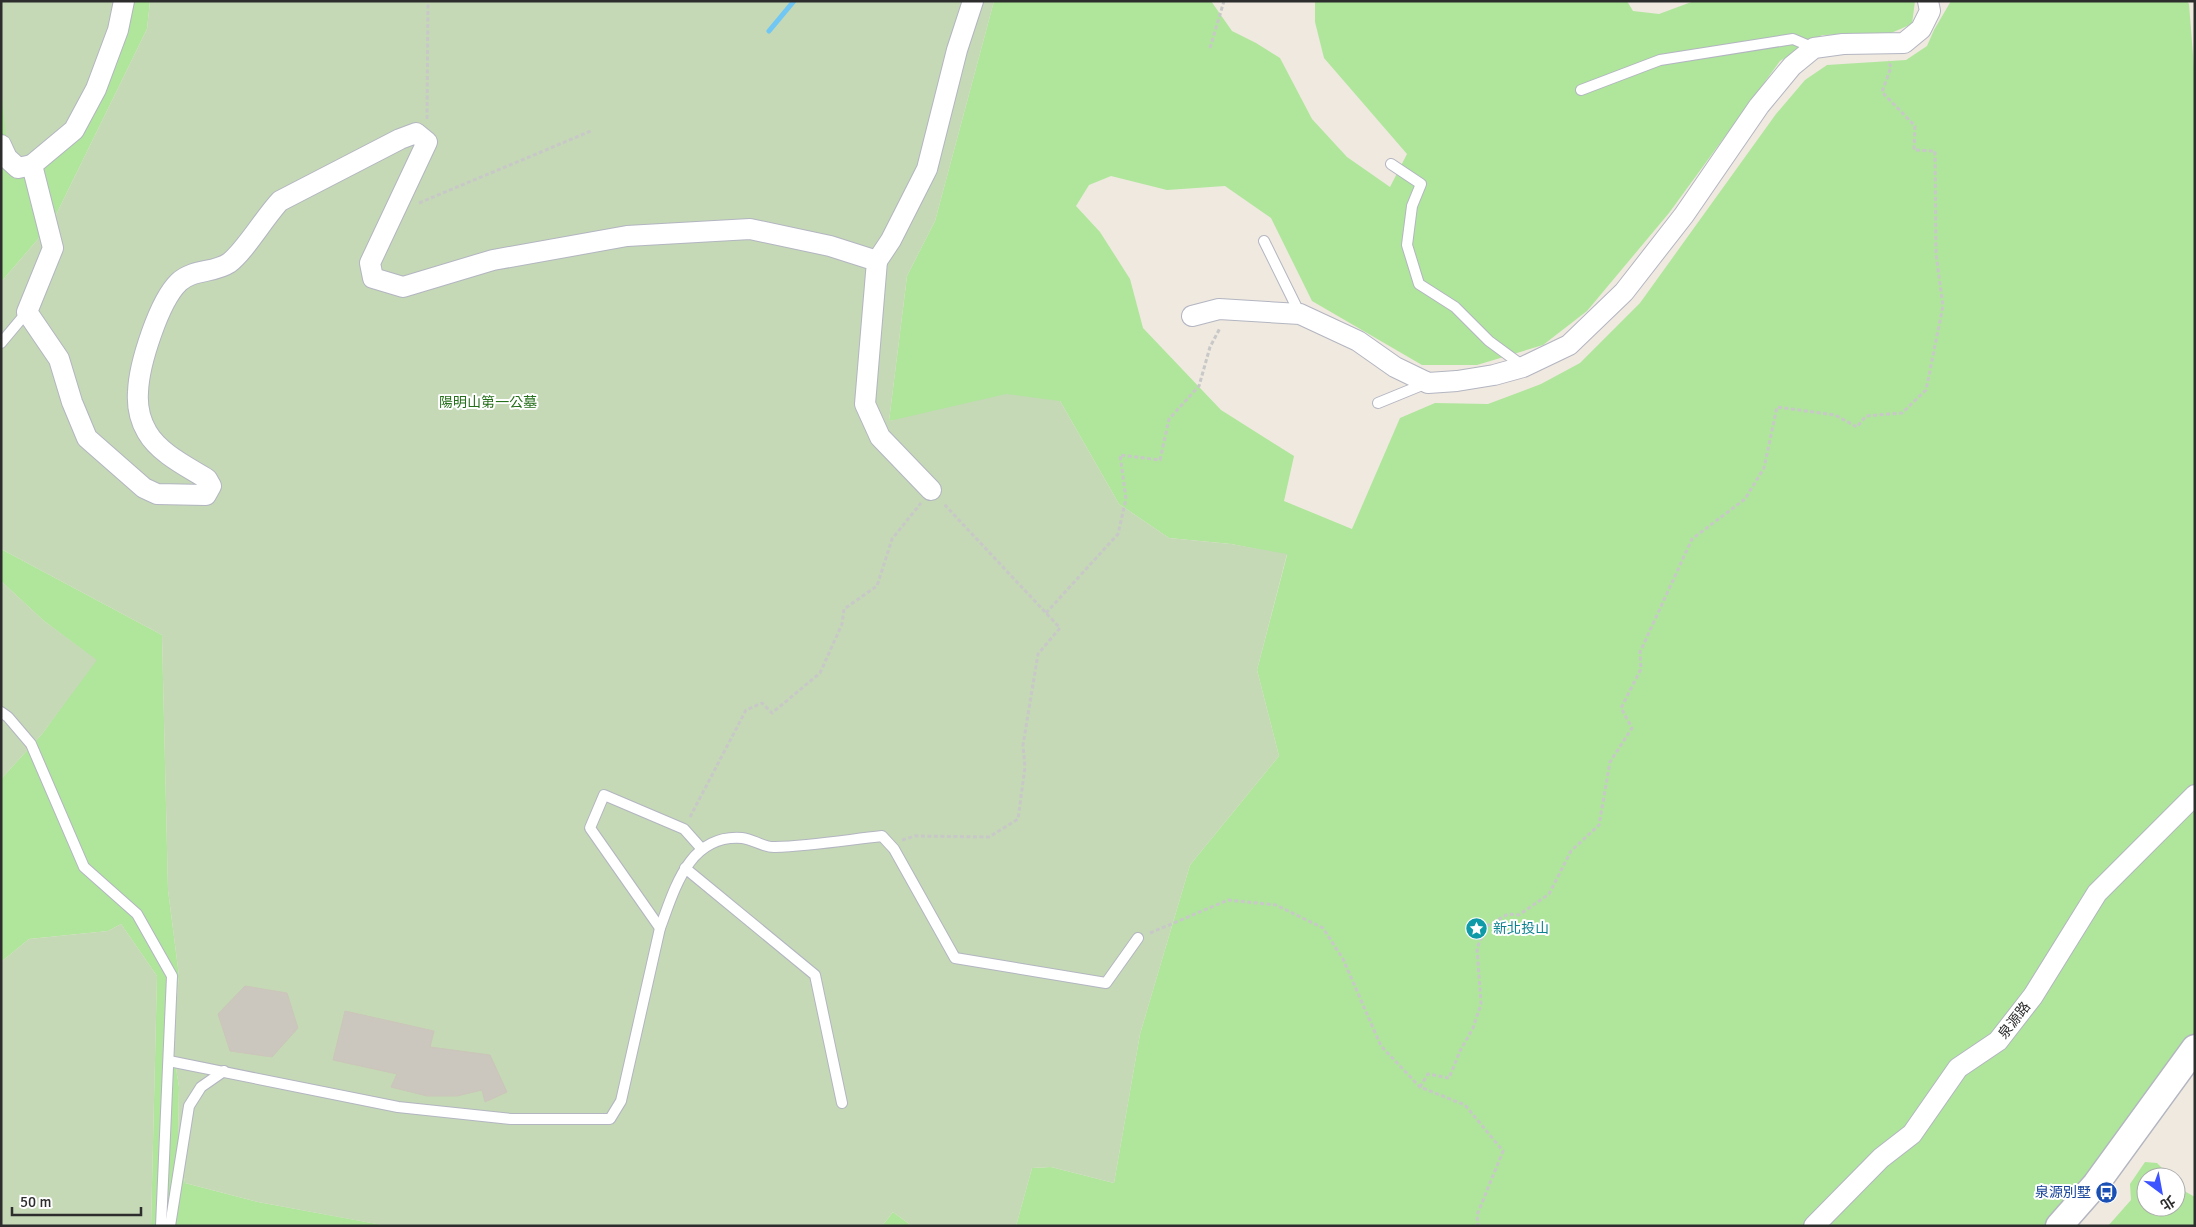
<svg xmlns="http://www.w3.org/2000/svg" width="2196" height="1227" font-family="Signika,'Noto Sans TC',sans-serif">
<rect width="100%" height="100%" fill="#efe9e0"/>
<!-- green -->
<g fill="#afe69b">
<path d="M116 1H150L147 29 52 223 1 282V87Z"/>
<path d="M994 1H1211L1232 31 1256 43 1280 58 1312 119 1347 157 1390 187 1407 154 1324 58 1315 22V1H1627L1633 11 1659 14 1694 1H1915L1912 24 1891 33 1822 35 1780 61 1669 213 1587 311 1543 345 1477 365H1422L1312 301 1271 218 1225 186 1167 190 1111 176 1089 185 1076 206 1100 232 1130 279 1143 328 1221 410 1294 456 1284 501 1352 529 1400 418 1435 403 1488 404 1541 384 1580 363 1640 303 1776 114 1805 80 1827 65 1906 60 1927 46 1934 30 1951 1H2187L2189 4 2195 80V1040L2049 1226H1016L1032 1168 1051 1167 1114 1183 1140 1034 1190 865 1279 756 1257 670 1287 555 1231 544 1169 538 1119 504 1060 401 889 421 907 276 935 221Z"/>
<path d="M1 549 162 635 168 890 179 976 172 1043 179 1087 178 1143 185 1183 258 1202 388 1226H151L157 976 121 924 108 931 29 939 1 962V779L42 734 96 660 44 621 1 581Z"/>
<path d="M2145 1162 2157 1163 2171 1177H2146V1207H2176V1182L2186 1192 2195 1197V1226H2108L2131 1200 2130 1184Z"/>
<path d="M893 1212 912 1226H882Z"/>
</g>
<!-- cemetery -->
<g fill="#c5d9b6">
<path d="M1 1H116L99 82 39 173 23 163 6 136 1 87Z"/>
<path d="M150 1H994L935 221 907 276 889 421 1006 394 1060 401 1119 504 1169 538 1231 544 1287 554 1257 670 1279 756 1190 865 1140 1034 1114 1183 1051 1167 1032 1168 1016 1226H912L893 1212 882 1226H387L258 1202 185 1183 178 1143 179 1087 172 1043 179 976 168 890 162 635 1 549V282L52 223 147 29Z"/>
<path d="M1 581 44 621 97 660 42 734 1 779Z"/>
<path d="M121 924 157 976 151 1226H1V962L29 939 108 931Z"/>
</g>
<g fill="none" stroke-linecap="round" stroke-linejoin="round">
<!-- stream -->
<path stroke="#70c7f3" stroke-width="5" d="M769 31 794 1"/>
</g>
<!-- building -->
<g fill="#cbc7be" stroke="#cbc6b9">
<path d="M245 986 287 993 298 1028 272 1057 230 1051 218 1014Z"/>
<path d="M345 1011 434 1031 430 1047 490 1055 507 1092 485 1102 482 1090 457 1096H427L391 1087 397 1074 333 1060Z"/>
</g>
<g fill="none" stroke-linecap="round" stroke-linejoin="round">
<defs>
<g id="service">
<path d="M1581 90 1660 60 1793 39 1814 48"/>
<path d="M1391 164 1421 184 1412 206 1407 245 1419 284 1455 307 1489 341 1523 366"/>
<path d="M1264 241 1300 314"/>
<path d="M1 343 27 312"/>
<path d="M1378 403 1427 383"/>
<path d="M1 712 8 717 31 744 84 867 137 914 172 976 161 1226"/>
<path d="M685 868 815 975 842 1103"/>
<path d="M660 928 590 828 604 795 684 829 701 848"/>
<path d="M169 1061 398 1107 511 1119H610L621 1101 660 928C675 888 689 834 742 838 753 839 764 848 775 847 811 846 846 840 882 836L894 849 955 958 1106 983 1138 938"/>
<path d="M170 1226 189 1106 201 1087 224 1071"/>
</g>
<g id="minor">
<path d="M124 1 118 30 96 89 74 130 32 165 53 248 27 312 59 359 72 402 87 438 144 488 157 494 206 495 211 486 207 479C186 466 159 453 147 432 140 420 137 406 138 392 139 364 159 301 179 282 193 269 214 273 229 263 245 251 264 218 280 201L400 139 416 133 427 142 370 263 373 278 403 287 493 260 627 236 750 229 830 246 877 261 865 404 880 437 931 490"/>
<path d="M1 145 7 158 18 168 32 165"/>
<path d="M877 261 891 240 927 169 957 50 973 1"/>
<path d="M1192 316 1219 309 1300 314 1358 341 1395 367 1428 383 1457 381 1494 375 1523 367 1569 345 1624 292 1684 215 1759 106 1792 66 1814 48 1843 44 1904 43 1921 29 1930 11 1928 1"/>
<path d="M1814 1226 1881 1158 1912 1134 1958 1068 1998 1041 2033 996 2097 893 2195 795"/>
</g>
<path id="tertiary" d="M2059 1226 2096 1184 2195 1048"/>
</defs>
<!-- service casing -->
<use href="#service" stroke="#b3b5c1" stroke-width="12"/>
<!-- minor casing -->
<use href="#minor" stroke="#b3b5c1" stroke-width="22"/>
<!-- tertiary casing -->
<use href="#tertiary" stroke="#b3b5c1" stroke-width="29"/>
<!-- path -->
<g stroke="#c8c8c8" stroke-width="3" stroke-dasharray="4 2.5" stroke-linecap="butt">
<path d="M1210 48 1224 1"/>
<path d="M427 119 428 1"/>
<path d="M419 203 591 131"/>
<path d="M1046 613 1118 534 1126 499 1120 455 1160 460 1169 419 1199 386 1210 347 1220 328"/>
<path d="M690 817 746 710 762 703 772 713 820 673 842 624 844 609 877 586 892 539 921 503"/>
<path d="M902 840 915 836 989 837 1018 819 1025 767 1023 745 1038 654 1060 628 943 503"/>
<path d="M1487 926 1508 914 1519 915 1549 894 1571 851 1599 825 1610 762 1632 728 1621 708 1641 669 1640 652 1692 539 1745 499 1764 468 1777 407 1835 415 1857 427 1866 416 1902 413 1926 390 1943 306 1936 254 1935 151 1914 150 1915 126 1882 92 1891 67 1888 61"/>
<path d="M1150 933 1228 900 1276 905 1323 928 1343 959 1381 1046 1420 1087 1465 1105 1503 1151 1477 1215 1478 1226"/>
<path d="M1420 1087 1428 1074 1449 1078 1460 1051 1473 1028 1481 1004 1477 948 1487 925"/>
</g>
<!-- service -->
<use href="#service" stroke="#fff" stroke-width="10"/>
<!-- minor -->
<use href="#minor" stroke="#fff" stroke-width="20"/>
<!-- tertiary -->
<use href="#tertiary" stroke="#fff" stroke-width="26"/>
</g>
<!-- icons -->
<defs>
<symbol id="sight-disc" viewBox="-11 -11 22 22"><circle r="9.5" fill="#0f9aa8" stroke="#fff"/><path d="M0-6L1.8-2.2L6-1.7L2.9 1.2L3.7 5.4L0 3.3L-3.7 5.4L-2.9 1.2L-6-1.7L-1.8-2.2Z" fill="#fff"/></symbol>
<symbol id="bus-disc" viewBox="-11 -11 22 22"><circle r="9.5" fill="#1a4fb4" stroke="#fff"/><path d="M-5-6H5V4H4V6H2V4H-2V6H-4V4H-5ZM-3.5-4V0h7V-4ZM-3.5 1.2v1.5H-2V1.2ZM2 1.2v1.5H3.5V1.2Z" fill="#fff"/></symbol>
</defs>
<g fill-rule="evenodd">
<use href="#sight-disc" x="1464" y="916" width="25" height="25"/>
<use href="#bus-disc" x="2094" y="1180" width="25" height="25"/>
</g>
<g text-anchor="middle" stroke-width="4" stroke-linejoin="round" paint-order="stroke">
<!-- park labels -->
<g font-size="14" fill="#246f19" stroke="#fff">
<text x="488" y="407">陽明山第一公墓</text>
</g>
<!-- culture labels -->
<g font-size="14" fill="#0d838f" stroke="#fff" text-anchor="start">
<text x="1493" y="933">新北投山</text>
</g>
<!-- street labels -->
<g font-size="14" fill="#2d2d2d" stroke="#fff">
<text transform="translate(2014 1020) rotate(-52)" y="5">泉源路</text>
</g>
<!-- transit labels -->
<g font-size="14" fill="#164399" stroke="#fff" text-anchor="end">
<text x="2091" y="1197">泉源別墅</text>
</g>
</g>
<!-- border -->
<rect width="2196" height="1227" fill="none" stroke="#2d2d2d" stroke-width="5"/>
<!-- north arrow -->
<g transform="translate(2161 1192) rotate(148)"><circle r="24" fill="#ffffff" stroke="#ababab"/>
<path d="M0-4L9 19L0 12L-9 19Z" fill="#3c53ff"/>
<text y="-8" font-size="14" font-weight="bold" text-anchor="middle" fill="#2d2d2d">北</text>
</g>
<!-- scale -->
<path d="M12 1207v8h129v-8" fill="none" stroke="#2d2d2d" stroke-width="2.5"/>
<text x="20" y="1207" font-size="15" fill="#2d2d2d" stroke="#ffffff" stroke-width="4" paint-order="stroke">50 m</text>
</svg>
